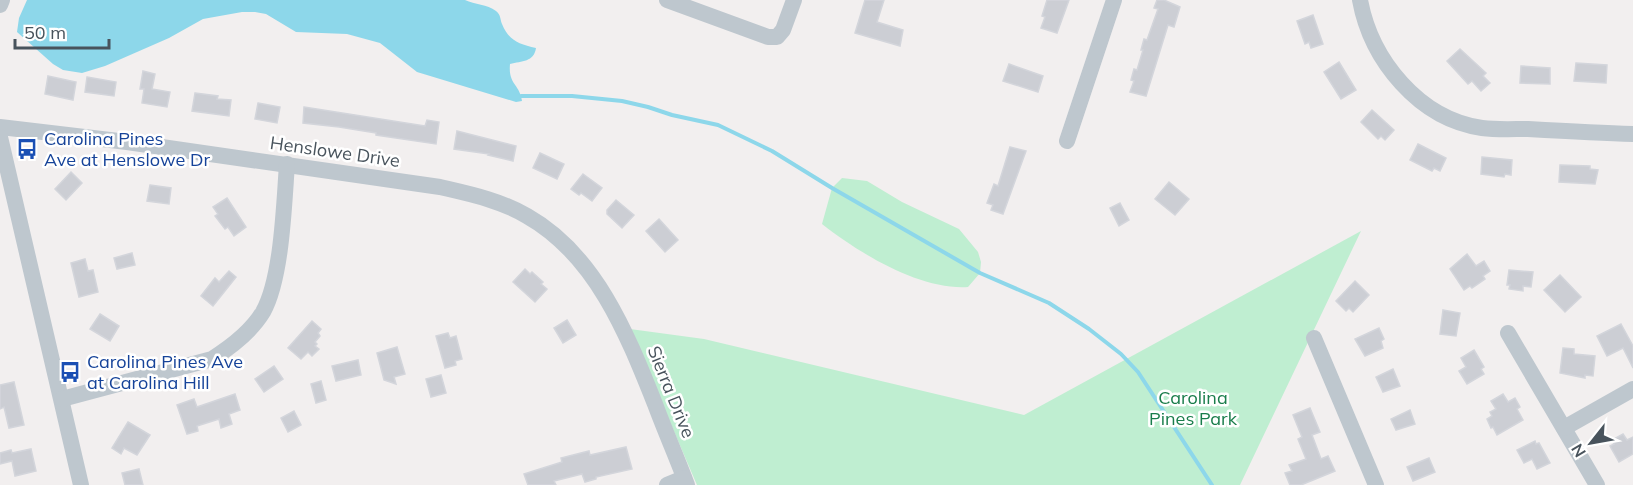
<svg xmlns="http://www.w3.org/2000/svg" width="1633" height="485" font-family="Mulish,sans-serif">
<rect width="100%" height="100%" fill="#f2efef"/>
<!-- green -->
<g fill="#bfeed1">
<path d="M842 178 867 181 902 202 959 229 978 252 981 262 980 273 968 287C919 290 859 253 822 224L832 188Z"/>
<path d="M1361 231 1240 485H697L630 329 704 339 1024 415Z"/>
</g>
<!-- water -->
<path fill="#8dd7ea" d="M27 0H465C475 5 487 4 496 11 501 15 500 19 502 24 509 41 519 44 536 48 534 62 522 61 510 64 508 85 520 84 522 101L516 102 417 72 380 43 347 34 296 32 266 14 255 12H242L203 19 169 38 105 66 82 73 63 70 53 64 17 32 19 18Z"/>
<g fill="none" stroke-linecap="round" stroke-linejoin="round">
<!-- stream -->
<path stroke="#8dd7ea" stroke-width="4" d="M521 96H572L622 101 648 107 672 115 718 125 772 151 832 188 980 273 1049 303 1089 329 1121 354 1138 372 1212 485"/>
</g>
<!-- building -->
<g fill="#ccced4" stroke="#d3d5db" stroke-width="1.5">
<path d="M865 0H884L877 22 903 30 900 46 855 33Z"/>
<path d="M1047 0H1069L1057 33 1041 28 1045 17 1042 16Z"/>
<path d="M1157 0H1164L1180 7 1174 27 1168 25 1146 96 1130 92 1134 81 1131 80 1134 69 1137 70 1143 50H1141L1144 39 1147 40 1158 9 1154 8Z"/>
<path d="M1313 15 1323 44 1311 48 1309 42 1305 44 1297 21Z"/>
<path d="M1460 49 1486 73 1483 76 1490 83 1481 91 1472 81 1468 84 1447 61Z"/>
<path d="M1339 62 1356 90 1341 99 1324 72Z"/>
<path d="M1576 63 1607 65 1606 83 1574 81Z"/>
<path d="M1009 64 1043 76 1038 92 1003 81Z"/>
<path d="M1521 66 1550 68V84L1520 83Z"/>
<path d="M143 71 155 74 152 89 170 92 167 107 142 103 144 89H140Z"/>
<path d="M48 76 76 82 73 100 45 94Z"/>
<path d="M87 77 116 82 114 96 85 92Z"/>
<path d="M195 93 218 96 217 99 231 100 229 116 192 111Z"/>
<path d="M258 103 280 107 277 123 255 119Z"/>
<path d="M304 107 425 126 427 120 439 122 436 144 376 135V133L339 127 303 123Z"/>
<path d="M1372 110 1394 130 1385 140 1381 136 1378 139 1361 122Z"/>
<path d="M457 131 516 146 513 161 488 155 489 154 454 149Z"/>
<path d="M1418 144 1446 158 1440 171 1434 168 1432 171 1410 160Z"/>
<path d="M1010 147 1026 151 1003 214 991 210 993 205 987 203 994 184 998 186Z"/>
<path d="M540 153 564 164 557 179 533 168Z"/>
<path d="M1482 157 1512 160 1511 175 1505 174 1504 177 1481 174Z"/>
<path d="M1560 165 1590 166V169L1598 170 1595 184 1559 182Z"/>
<path d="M71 172 82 183 66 200 55 189Z"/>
<path d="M583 174 602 188 592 201 581 193 579 195 571 189Z"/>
<path d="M1169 182 1189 199 1175 215 1155 199Z"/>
<path d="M150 185 171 188 169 204 147 201Z"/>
<path d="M227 198 246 227 234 236 228 227 225 229 215 216 218 214 213 207Z"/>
<path d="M616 200 634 215 622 228 607 214V210Z"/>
<path d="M1120 203 1129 220 1119 226 1110 208Z"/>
<path d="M659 219 678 240 665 252 646 231Z"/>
<path d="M132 253 135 265 117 269 114 258Z"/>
<path d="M1467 254 1476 266 1484 261 1490 271 1483 276 1485 279 1472 288 1470 286 1464 290 1450 269Z"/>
<path d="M85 259 88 271 93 270 98 292 79 297 71 263Z"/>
<path d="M525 269 530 274 532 272 543 282 541 284 547 289 535 302 513 282Z"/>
<path d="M1509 270 1533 272 1531 287 1523 286V291L1509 289 1510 285H1507Z"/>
<path d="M229 271 236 277 213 306 201 296 215 278 219 282Z"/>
<path d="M1560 275 1581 297 1565 312 1544 290Z"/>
<path d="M1355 281 1369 295 1353 312 1349 308 1346 311 1336 301Z"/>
<path d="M1443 310 1460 313 1456 336 1440 334Z"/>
<path d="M100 314 119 326 110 341 90 329Z"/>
<path d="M567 320 576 335 563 343 554 328Z"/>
<path d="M312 321 321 329 318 333 320 336 315 342 317 344 315 346 319 349 312 356 308 352 301 359 288 348Z"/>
<path d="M1621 324 1633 346V368L1623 348 1607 356 1597 336Z"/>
<path d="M1379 328 1384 339 1381 341 1383 348 1365 356 1355 339Z"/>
<path d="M448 333 450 338 456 336 462 359 455 361 456 365 445 368 436 336Z"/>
<path d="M397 347 405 374 394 377 396 384 384 380 377 353Z"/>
<path d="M1563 348 1574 349V354L1595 356 1593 376 1585 375V378L1560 373Z"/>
<path d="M1474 350 1484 367 1481 369 1484 374 1467 384 1459 371 1466 367 1461 358Z"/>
<path d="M358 360 361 375 336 381 332 366Z"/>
<path d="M274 366 283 379 264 392 255 379Z"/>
<path d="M1393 369 1400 386 1383 392 1376 377Z"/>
<path d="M441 375 446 393 431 397 426 379Z"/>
<path d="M321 381 326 400 316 403 311 384Z"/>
<path d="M14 382 24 425 9 428 4 407 0 409V385Z"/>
<path d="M235 394 240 410 229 414 232 424 221 428 219 419 197 426 198 431 187 434 177 405 194 399 197 407Z"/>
<path d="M1503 394 1508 402 1515 398 1520 407 1517 409 1523 420 1497 435 1493 427 1491 428 1487 419 1492 416 1490 412 1496 409 1491 401Z"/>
<path d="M1310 408 1320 432 1312 435 1321 459 1328 456 1335 471 1301 485H1290L1285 473 1292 471 1289 465 1306 459 1298 439 1302 437 1293 415Z"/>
<path d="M1410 410 1415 424 1396 430 1391 419Z"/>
<path d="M294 411 301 425 288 432 281 418Z"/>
<path d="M128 422 150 435 137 455 124 448 121 454 112 448Z"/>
<path d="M1623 434 1627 440 1633 437V454L1619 462 1610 446 1614 444 1612 440Z"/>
<path d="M1535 441 1536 444 1539 443 1550 463 1537 469 1532 459 1524 463 1517 450Z"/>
<path d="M626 447 632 469 596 477V479L585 482 582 474 554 481 556 485H528L524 474 562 462 561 458 589 451 590 455Z"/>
<path d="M31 449 36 471 15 476 12 461 0 464V453L11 450 12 453Z"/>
<path d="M1429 458 1435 472 1413 481 1407 467Z"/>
<path d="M139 469 143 485H125L122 473Z"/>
</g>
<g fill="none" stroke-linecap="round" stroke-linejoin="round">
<!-- minor -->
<g stroke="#bec7ce" stroke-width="16">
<path d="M667 0 768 37H777L783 30 794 0"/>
<path d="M1360 0C1371 60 1419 119 1482 128 1497 130 1513 129 1528 129 1563 131 1598 133 1633 134"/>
<path d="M0 5 2 0"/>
<path d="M0 127 127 142 440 187C470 194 500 200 527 216 596 255 627 334 655 404 665 431 677 458 687 485"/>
<path d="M0 137 81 485"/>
<path d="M1067 141 1114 0"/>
<path d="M1508 333 1597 485"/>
<path d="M1314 338 1376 485"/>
<path d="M62 399 212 359C231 347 251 332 263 312 282 278 284 204 287 164"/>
<path d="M1564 428 1633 389"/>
<path d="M667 485 684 478"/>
</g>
</g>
<!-- icons -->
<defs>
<symbol id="bus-bare" viewBox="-9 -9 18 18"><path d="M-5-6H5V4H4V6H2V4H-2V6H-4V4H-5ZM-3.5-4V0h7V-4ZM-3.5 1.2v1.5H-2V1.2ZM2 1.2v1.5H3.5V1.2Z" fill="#1a4fb4" stroke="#fff" stroke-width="2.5" paint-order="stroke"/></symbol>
</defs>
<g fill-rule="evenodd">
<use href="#bus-bare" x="12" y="134" width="30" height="30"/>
<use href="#bus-bare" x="55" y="357" width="30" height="30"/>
</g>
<g text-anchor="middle" stroke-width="5" stroke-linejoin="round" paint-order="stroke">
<!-- transit labels -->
<g font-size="18" fill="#164399" stroke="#fff" text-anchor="start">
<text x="44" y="145">Carolina Pines<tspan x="44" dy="21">Ave at Henslowe Dr</tspan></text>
<text x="87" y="368">Carolina Pines Ave<tspan x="87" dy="21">at Carolina Hill</tspan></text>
</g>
<!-- street labels -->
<g font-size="18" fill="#48535c" stroke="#fff">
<text transform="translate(335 152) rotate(8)" y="6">Henslowe Drive</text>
<text transform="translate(671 392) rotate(68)" y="6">Sierra Drive</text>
</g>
<!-- park labels -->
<g font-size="18" fill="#197d4b" stroke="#fff">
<text x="1193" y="404">Carolina<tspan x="1193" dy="21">Pines Park</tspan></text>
</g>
</g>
<!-- north arrow -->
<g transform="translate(1591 443) rotate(239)" stroke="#ffffff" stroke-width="4.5" paint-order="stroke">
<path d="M0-4.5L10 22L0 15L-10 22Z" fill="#48535c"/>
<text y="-9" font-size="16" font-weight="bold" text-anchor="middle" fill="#48535c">N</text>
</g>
<!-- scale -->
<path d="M15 39v9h94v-9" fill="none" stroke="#48535c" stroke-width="3"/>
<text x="24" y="39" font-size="18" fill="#48535c" stroke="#ffffff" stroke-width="4.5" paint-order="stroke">50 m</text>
</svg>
